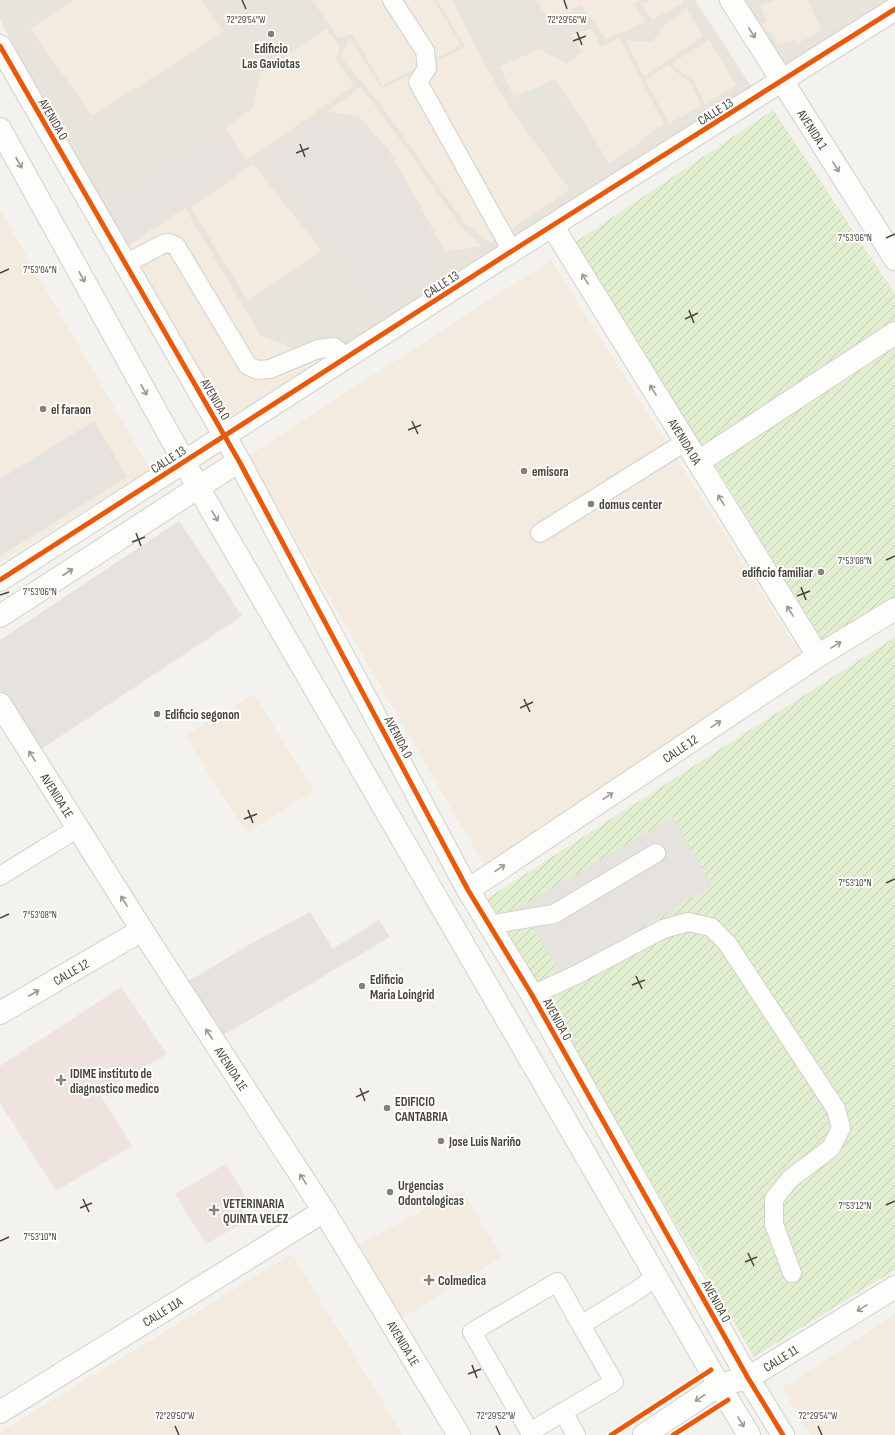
<svg xmlns="http://www.w3.org/2000/svg" width="895" height="1435" font-family="'Sofia Sans Condensed',sans-serif">
<defs>
<pattern id="garden-furrows" width="10" height="10" patternUnits="userSpaceOnUse"><rect width="10" height="10" fill="#e1eecf"/><path d="M-1 1l2-2M0 10L10 0M9 11l2-2" fill="none" stroke="#c3cdb2"/></pattern>
</defs>
<rect width="100%" height="100%" fill="#f4f2ee"/>
<!-- residential -->
<g fill="#e7e4dc">
<path d="M0 0H695L757 95 233 429 123 249 0 20Z"/>
<path d="M744 0H895L791 75Z"/>
</g>
<!-- commercial -->
<g fill="#f3ebdf">
<path d="M74 0H202L224 32 92 116 31 29Z"/>
<path d="M312 0H434L461 45 382 86 353 34 338 38Z"/>
<path d="M437 0H452L472 40 508 106 570 190 491 243 464 223 384 109 341 57 350 38 382 89 465 47Z"/>
<path d="M536 0H639L633 4 646 22 606 39 581 4 551 23Z"/>
<path d="M651 0H681L683 3 652 20 641 5Z"/>
<path d="M777 0H808L821 30 797 44 795 40 777 45 772 33 764 30 761 24 767 21 760 6Z"/>
<path d="M686 8 703 36 644 77 625 40 652 42 664 26Z"/>
<path d="M326 29 340 46 336 60 354 86 246 160 225 128 252 109 261 73Z"/>
<path d="M592 29 601 47 620 38 664 124 610 164 556 79 514 97 500 67 539 49 567 63 582 52 571 34Z"/>
<path d="M709 40 736 85 705 105 693 80 671 64Z"/>
<path d="M668 65 692 84 701 106 669 123 645 80Z"/>
<path d="M361 87 407 149 462 228 482 246 445 251 389 150 359 117 327 111Z"/>
<path d="M253 164 322 251 248 301 191 208Z"/>
<path d="M185 208 261 336 336 364 233 429 123 249Z"/>
<path d="M0 210 150 469 0 563Z"/>
<path d="M551 260 808 666 484 865 248 456Z"/>
<path d="M254 694 314 791 246 833 185 736Z"/>
<path d="M462 1190 502 1257 399 1320 356 1246Z"/>
<path d="M292 1254 403 1435H0V1432Z"/>
<path d="M895 1314V1435H810L782 1388Z"/>
</g>
<!-- medical -->
<g fill="#eee3df">
<path d="M121 987 167 1054 99 1093 132 1146 56 1191 0 1103V1066Z"/>
<path d="M226 1164 245 1195 237 1201 248 1220 206 1244 175 1194Z"/>
</g>
<!-- garden -->
<g fill="url(#garden-furrows)">
<path d="M773 110 895 294V320L696 452 571 245Z"/>
<path d="M895 343V608L828 650 713 462Z"/>
<path d="M895 637V1270L754 1357 486 899Z"/>
</g>
<!-- parking -->
<g fill="#e6e3df">
<path d="M320 118 352 119 383 149 439 253 421 284 383 315 263 155Z"/>
<path d="M223 131 244 161 184 205 114 252 92 213Z"/>
<path d="M94 421 127 477 0 556V479Z"/>
<path d="M179 521 242 616 40 750 0 691V640Z"/>
<path d="M673 817 712 886 561 975 520 907Z"/>
<path d="M310 912 333 949 379 920 390 937 222 1036 188 981 199 975 252 943Z"/>
</g>
<g fill="none" stroke-linecap="round" stroke-linejoin="round">
<defs>
<g id="service">
<path d="M392 0 425 51 427 68 418 82 512 251"/>
<path d="M125 264 163 244 169 243 176 246 248 366 258 370 270 369 318 349 334 347 347 358"/>
<path d="M540 533 685 442"/>
<path d="M0 876 78 828"/>
<path d="M488 925 554 914 656 853"/>
<path d="M532 995 576 975 663 929 688 922 711 927 727 943 836 1109 841 1128 831 1148 790 1179 774 1199V1224L792 1273"/>
<path d="M563 1412 614 1382 581 1325"/>
<path d="M576 1435 563 1412 530 1432 472 1332 557 1282 581 1325 633 1293 656 1277"/>
</g>
<g id="minor">
<path id="s1" d="M553 227 818 656"/>
<path d="M698 462 895 333"/>
<path d="M0 580 512 251 895 9"/>
<path d="M0 616 239 461"/>
<path id="s2" d="M0 704 142 930 324 1211 459 1435"/>
<path id="s3" d="M468 890 818 656 895 609"/>
<path id="s4" d="M0 1013 142 930"/>
<path id="s5" d="M0 1412 324 1211"/>
</g>
<g id="tertiary">
<path id="s6" d="M731 0 895 259"/>
<path d="M0 46 239 461 468 890 532 995 748 1378 783 1435"/>
<path d="M0 129 198 487 719 1385 749 1435"/>
<path id="s7" d="M644 1435 719 1385 748 1378 895 1287"/>
</g>
</defs>
<!-- service casing -->
<use href="#service" stroke="#d2d0cb" stroke-width="20"/>
<!-- minor casing -->
<use href="#minor" stroke="#d2d0cb" stroke-width="24"/>
<!-- tertiary casing -->
<use href="#tertiary" stroke="#d2d0cb" stroke-width="24"/>
<!-- service -->
<use href="#service" stroke="#fdfdfc" stroke-width="18"/>
<!-- minor -->
<use href="#minor" stroke="#fdfdfc" stroke-width="22"/>
<!-- tertiary -->
<use href="#tertiary" stroke="#fdfdfc" stroke-width="22"/>
<defs>
<g id="cycleway">
<path d="M0 46 239 461 468 890 532 995 748 1378 783 1435"/>
<path d="M0 580 512 251 895 9"/>
<path d="M611 1435 711 1370"/>
<path d="M673 1435 728 1400"/>
</g>
</defs>
<!-- cycleway casing -->
<use href="#cycleway" stroke="#fff" stroke-width="8"/>
<!-- cycleway -->
<use href="#cycleway" stroke="#e8590c" stroke-width="5"/>
</g>
<!-- one-way arrows -->
<defs><path id="oneway-shaft" d="M-6 0H5M1.5-3L5.5 0L1.5 3" fill="none" stroke-width="1.6" stroke-linecap="round" stroke-linejoin="round"/></defs>
<g stroke="#9b9791">
<use href="#oneway-shaft" transform="translate(752 33) rotate(58)"/>
<use href="#oneway-shaft" transform="translate(19 163) rotate(61)"/>
<use href="#oneway-shaft" transform="translate(836 167) rotate(58)"/>
<use href="#oneway-shaft" transform="translate(82 277) rotate(61)"/>
<use href="#oneway-shaft" transform="translate(585 279) rotate(-122)"/>
<use href="#oneway-shaft" transform="translate(144 390) rotate(61)"/>
<use href="#oneway-shaft" transform="translate(653 390) rotate(-122)"/>
<use href="#oneway-shaft" transform="translate(721 500) rotate(-122)"/>
<use href="#oneway-shaft" transform="translate(215 516) rotate(60)"/>
<use href="#oneway-shaft" transform="translate(68 572) rotate(-33)"/>
<use href="#oneway-shaft" transform="translate(790 611) rotate(-122)"/>
<use href="#oneway-shaft" transform="translate(836 645) rotate(-31)"/>
<use href="#oneway-shaft" transform="translate(716 724) rotate(-34)"/>
<use href="#oneway-shaft" transform="translate(32 756) rotate(-122)"/>
<use href="#oneway-shaft" transform="translate(608 796) rotate(-34)"/>
<use href="#oneway-shaft" transform="translate(500 868) rotate(-34)"/>
<use href="#oneway-shaft" transform="translate(124 901) rotate(-122)"/>
<use href="#oneway-shaft" transform="translate(34 993) rotate(-30)"/>
<use href="#oneway-shaft" transform="translate(209 1034) rotate(-123)"/>
<use href="#oneway-shaft" transform="translate(303 1179) rotate(-123)"/>
<use href="#oneway-shaft" transform="translate(862 1308) rotate(148)"/>
<use href="#oneway-shaft" transform="translate(700 1398) rotate(146)"/>
<use href="#oneway-shaft" transform="translate(741 1422) rotate(59)"/>
</g>
<!-- ticks -->
<path fill="none" stroke="#4b4439" stroke-width="1.5" d="M242 0 246 9M564 0 567 9M577 32 582 45M573 41 586 36M300 144 305 157M296 153 309 148M886 238 895 234M0 273 9 269M689 310 694 323M685 319 698 313M412 421 418 434M408 430 421 425M136 533 141 546M132 542 145 537M886 560 895 556M801 587 806 600M0 595 9 592M797 596 810 591M524 699 530 712M520 708 533 702M248 810 253 823M244 819 257 814M886 883 895 879M0 918 9 914M636 976 642 989M632 985 645 980M360 1088 365 1101M356 1097 369 1091M83 1199 89 1212M886 1205 895 1201M80 1208 92 1203M0 1241 9 1237M748 1253 754 1266M745 1262 757 1257M472 1365 477 1378M468 1374 481 1369M175 1426 179 1435M496 1426 500 1435M818 1426 822 1435"/>
<!-- markers -->
<g fill="#868178" stroke="#fff" stroke-width="1.5">
<circle cx="271" cy="34" r="4"/>
<circle cx="43" cy="409" r="4"/>
<circle cx="524" cy="471" r="4"/>
<circle cx="591" cy="504" r="4"/>
<circle cx="821" cy="572" r="4"/>
<circle cx="157" cy="714" r="4"/>
<circle cx="362" cy="986" r="4"/>
<path d="M59 1074h4v4h4v4h-4v4h-4v-4h-4v-4h4z"/>
<circle cx="387" cy="1108" r="4"/>
<circle cx="441" cy="1141" r="4"/>
<circle cx="390" cy="1192" r="4"/>
<path d="M212 1204h4v4h4v4h-4v4h-4v-4h-4v-4h4z"/>
<path d="M427 1274h4v4h4v4h-4v4h-4v-4h-4v-4h4z"/>
</g>
<g text-anchor="middle" stroke-width="4" stroke-linejoin="round" paint-order="stroke">
<!-- poi labels -->
<g font-size="13" font-weight="bold" fill="#4b4439" stroke="#fff" text-anchor="start">
<text x="271" y="53" text-anchor="middle">Edificio<tspan x="271" dy="15">Las Gaviotas</tspan></text>
<text x="51" y="414">el faraon</text>
<text x="532" y="476">emisora</text>
<text x="599" y="509">domus center</text>
<text x="813" y="577" text-anchor="end">edificio familiar</text>
<text x="165" y="719">Edificio segonon</text>
<text x="370" y="984">Edificio<tspan x="370" dy="15">Maria Loingrid</tspan></text>
<text x="70" y="1078">IDIME instituto de<tspan x="70" dy="15">diagnostico medico</tspan></text>
<text x="395" y="1106">EDIFICIO<tspan x="395" dy="15">CANTABRIA</tspan></text>
<text x="449" y="1146">Jose Luis Nariño</text>
<text x="398" y="1190">Urgencias<tspan x="398" dy="15">Odontologicas</tspan></text>
<text x="223" y="1208">VETERINARIA<tspan x="223" dy="15">QUINTA VELEZ</tspan></text>
<text x="438" y="1285">Colmedica</text>
</g>
<!-- street labels -->
<g font-size="13" fill="#4b4439" stroke="#fff">
<text transform="translate(715 111) rotate(-32)" y="5">CALLE 13</text>
<text transform="translate(54 119) rotate(60)" y="5">AVENIDA 0</text>
<text dy="5" stroke="none"><textPath href="#s6" startOffset="153">AVENIDA 1</textPath></text>
<text transform="translate(441 284) rotate(-33)" y="5">CALLE 13</text>
<text transform="translate(216 399) rotate(60)" y="5">AVENIDA 0</text>
<text dy="5" stroke="none"><textPath href="#s1" startOffset="252">AVENIDA 0A</textPath></text>
<text transform="translate(168 459) rotate(-33)" y="5">CALLE 13</text>
<text transform="translate(399 737) rotate(62)" y="5">AVENIDA 0</text>
<text dy="5" stroke="none"><textPath href="#s3" startOffset="255">CALLE 12</textPath></text>
<text dy="5" stroke="none"><textPath href="#s2" startOffset="108">AVENIDA 1E</textPath></text>
<text dy="5" stroke="none"><textPath href="#s4" startOffset="82">CALLE 12</textPath></text>
<text transform="translate(558 1019) rotate(61)" y="5">AVENIDA 0</text>
<text dy="5" stroke="none"><textPath href="#s2" startOffset="432">AVENIDA 1E</textPath></text>
<text transform="translate(717 1301) rotate(61)" y="5">AVENIDA 0</text>
<text dy="5" stroke="none"><textPath href="#s5" startOffset="191">CALLE 11A</textPath></text>
<text dy="5" stroke="none"><textPath href="#s2" startOffset="756">AVENIDA 1E</textPath></text>
<text dy="5" stroke="none"><textPath href="#s7" startOffset="158">CALLE 11</textPath></text>
</g>
</g>
<g font-size="10" text-anchor="middle" fill="#4b4439" stroke="#fff" stroke-width="4" stroke-linejoin="round" paint-order="stroke">
<text x="246" y="23">72°29'54"W</text>
<text x="567" y="23">72°29'56"W</text>
<text x="855" y="241">7°53'06"N</text>
<text x="40" y="273">7°53'04"N</text>
<text x="855" y="564">7°53'08"N</text>
<text x="40" y="595">7°53'06"N</text>
<text x="855" y="886">7°53'10"N</text>
<text x="40" y="918">7°53'08"N</text>
<text x="855" y="1209">7°53'12"N</text>
<text x="40" y="1240">7°53'10"N</text>
<text x="175" y="1419">72°29'50"W</text>
<text x="496" y="1419">72°29'52"W</text>
<text x="818" y="1419">72°29'54"W</text>
</g>
</svg>
